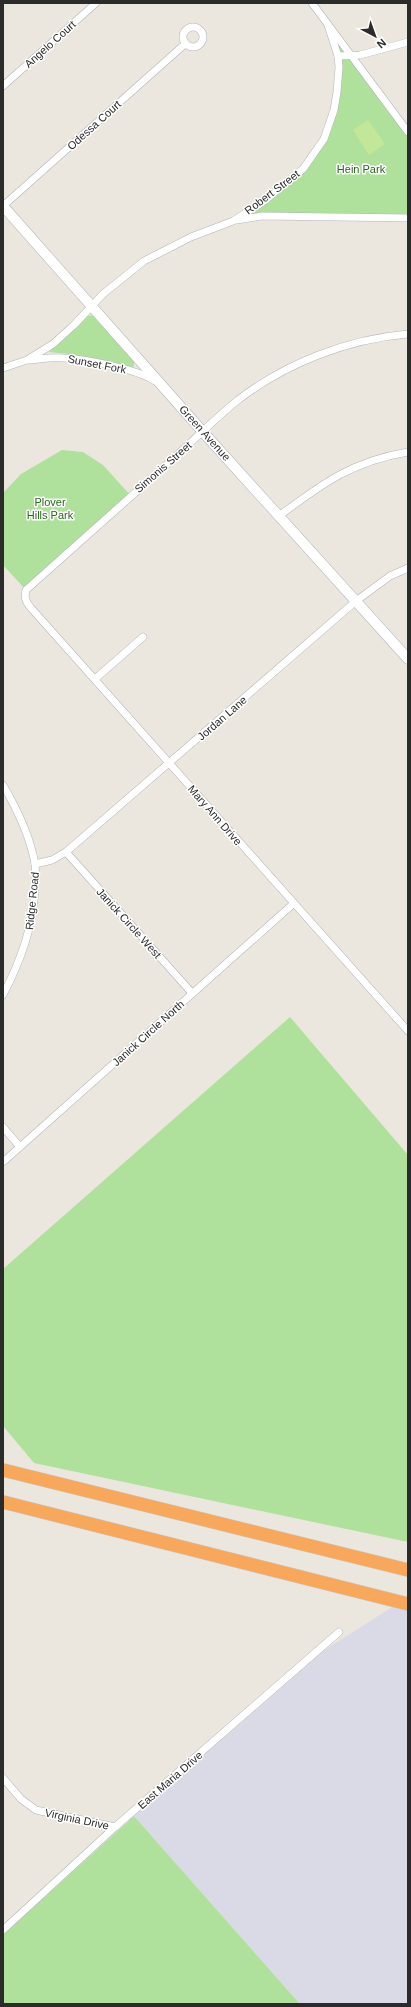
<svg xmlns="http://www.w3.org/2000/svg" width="411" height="2007" font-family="Arial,sans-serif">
<rect width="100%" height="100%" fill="#ece7de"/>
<!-- airport -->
<path fill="#d9dae5" d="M400 1602 408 1604V2004H300L134 1816 323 1651Z"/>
<!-- green -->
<g fill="#b0e19c">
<path d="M328 25 408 132V218L315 216 233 221 303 169 330 124 339 67Z"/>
<path d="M92 315 134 361V366L130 368 69 354 49 352 88 316Z"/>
<path d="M62 450 83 452 103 465 131 496 26 590 3 565V493L21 474Z"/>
<path d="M290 1017 408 1155V1542L34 1463 3 1426V1269Z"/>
<path d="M134 1816 300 2004H3V1935Z"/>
</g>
<!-- pitch -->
<path fill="#c2e798" d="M368 120 385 144 369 155 353 130Z"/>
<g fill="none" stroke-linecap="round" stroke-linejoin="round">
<defs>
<g id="street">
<path d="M312 3 408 132"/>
<circle cx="193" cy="37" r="10"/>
<path d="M338 56 360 55 408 42"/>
<path d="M3 86 96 3"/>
<path d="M3 206 185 44"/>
<path d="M237 220 262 216 408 218"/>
<path d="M408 334C348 339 286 363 238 400 212 421 189 445 164 467 118 508 72 549 26 590 24 598 26 602 31 608L408 1031"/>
<path d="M29 360C40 359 52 357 63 358 85 359 137 369 155 381"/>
<path d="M3 368 27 360 53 344 74 325 103 294 144 261 191 237 233 221 264 201 303 169 324 139 334 110 337 92 339 67 338 56 328 25"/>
<path d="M279 516C323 483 353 461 408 452"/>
<path d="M95 679 143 637"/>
<path d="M3 785C17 809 30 835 35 864 36 870 35 878 35 885 34 925 21 960 3 995"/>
<path d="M66 852 192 993"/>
<path d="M35 864 52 860 66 852 356 601 390 576 408 568"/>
<path d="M3 1127 20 1147"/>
<path d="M3 1162 293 904"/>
<path d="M3 1778 21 1799 36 1810 115 1827"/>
<path d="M3 1930 115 1827 339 1632"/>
</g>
<path id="secondary" d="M3 206 203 432 408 659"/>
<g id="highway">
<path d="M3 1470 408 1570"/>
<path d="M3 1502 408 1604"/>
</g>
</defs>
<!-- street casing -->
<use href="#street" stroke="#b1b3be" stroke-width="8"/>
<!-- secondary casing -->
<use href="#secondary" stroke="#b1b3be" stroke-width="11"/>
<!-- highway casing -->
<use href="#highway" stroke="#c8c8c8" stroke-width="14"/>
<!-- street -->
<use href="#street" stroke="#fff" stroke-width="7"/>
<!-- secondary -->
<use href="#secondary" stroke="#fff" stroke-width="10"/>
<!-- highway -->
<use href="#highway" stroke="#f8a85d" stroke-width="13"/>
</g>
<g text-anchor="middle" stroke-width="3" stroke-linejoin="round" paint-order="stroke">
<!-- street labels -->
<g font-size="11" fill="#2b2b2b" stroke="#fff">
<text transform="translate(50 44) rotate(-42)" y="4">Angelo Court</text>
<text transform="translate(94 125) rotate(-42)" y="4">Odessa Court</text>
<text transform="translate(272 192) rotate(-37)" y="4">Robert Street</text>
<text transform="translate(97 364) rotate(11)" y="4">Sunset Fork</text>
<text transform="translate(205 433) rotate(48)" y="4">Green Avenue</text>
<text transform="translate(163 467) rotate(-41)" y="4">Simonis Street</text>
<text transform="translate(222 718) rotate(-41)" y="4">Jordan Lane</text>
<text transform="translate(215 815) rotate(49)" y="4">Mary Ann Drive</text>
<text transform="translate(32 901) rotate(-84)" y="4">Ridge Road</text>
<text transform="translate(129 923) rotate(48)" y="4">Janick Circle West</text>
<text transform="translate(148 1033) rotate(-42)" y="4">Janick Circle North</text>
<text transform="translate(170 1780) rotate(-41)" y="4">East Maria Drive</text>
<text transform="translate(77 1819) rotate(12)" y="4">Virginia Drive</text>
</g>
<!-- park labels -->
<g font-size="11" fill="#28661d" stroke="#fff">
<text x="361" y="173">Hein Park</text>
<text x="50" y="506">Plover<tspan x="50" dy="13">Hills Park</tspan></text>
</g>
</g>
<!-- border -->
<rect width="411" height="2007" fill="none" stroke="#2b2b2b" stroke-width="8"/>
<!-- north arrow -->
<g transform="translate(375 36) rotate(139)" stroke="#ffffff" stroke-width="3" paint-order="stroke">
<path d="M0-3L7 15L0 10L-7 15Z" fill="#2b2b2b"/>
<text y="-6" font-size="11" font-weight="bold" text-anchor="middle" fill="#2b2b2b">N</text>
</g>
</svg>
